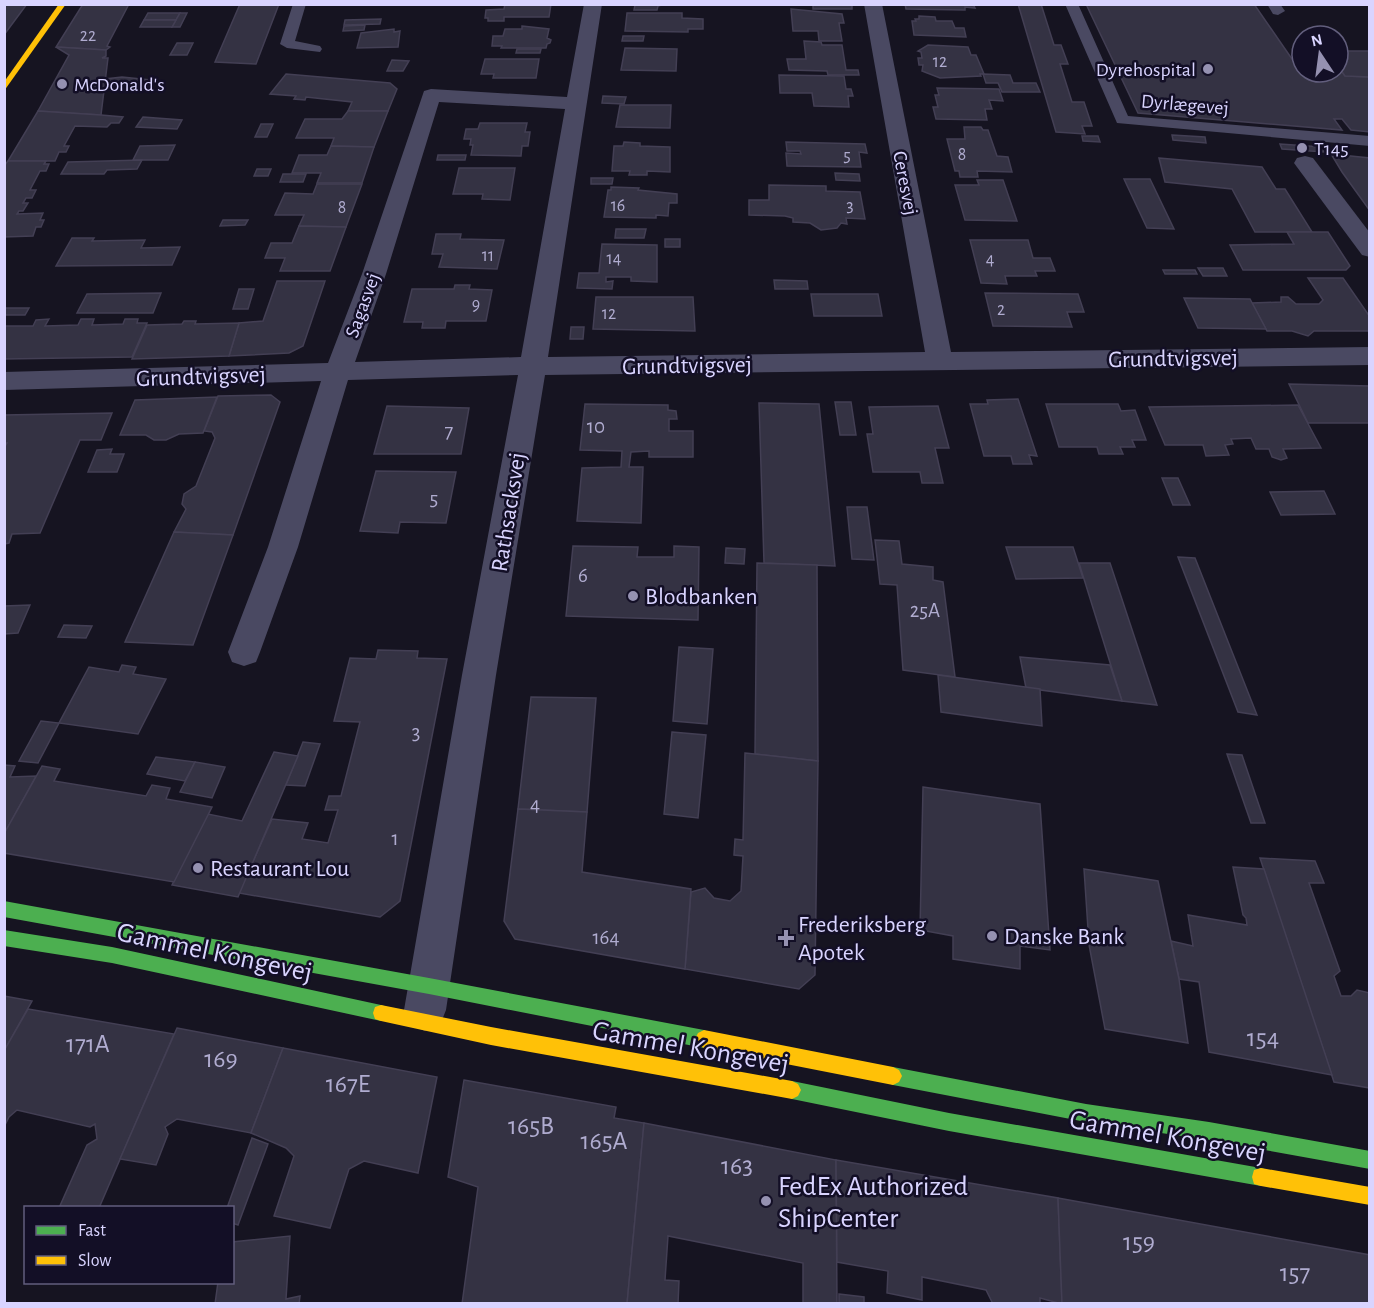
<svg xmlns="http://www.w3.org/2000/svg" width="1374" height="1308" font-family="'Alegreya Sans',sans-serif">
<rect width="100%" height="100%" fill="#161421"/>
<!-- building -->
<g fill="#343243" stroke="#433f54" stroke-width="1.5">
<path d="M4 4H27L4 35Z"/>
<path d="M83 4H129L107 46 110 47 106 50 56 47Z"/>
<path d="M240 4H279L256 64 215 62Z"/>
<path d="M505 4H551L549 17H504V21H488V18H485L486 10 504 9Z"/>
<path d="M665 4 658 6 657 10H634L635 5H628Z"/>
<rect x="813" y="4" width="39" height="5"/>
<path d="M905 4H973L975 8 965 7V10L906 9Z"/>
<path d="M1018 4H1041L1054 45H1061L1068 64H1060L1072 102H1084L1092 126H1082L1085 134 1056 132Z"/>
<path d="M1086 4H1254L1303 75H1311L1309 72H1338V66L1345 76 1370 77V132L1351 130 1342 119H1334L1342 130 1138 113Z"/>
<path d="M791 9 842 14 844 23H839L842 41H819L818 31H793Z"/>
<path d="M148 13H180L176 20H144Z"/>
<path d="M180 13H187L180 27H172Z"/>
<path d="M627 13H682V18L703 19V29H688V32L625 31Z"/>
<path d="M919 16 935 17 936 21H952L955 28H964L966 37 914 35 912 21H916L915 19H919Z"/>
<path d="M381 19 380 24 344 25 345 20Z"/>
<path d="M144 20H176L172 27H140Z"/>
<path d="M365 25 364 30 343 31 344 26Z"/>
<path d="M522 26 549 29 547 38 551 40 550 43 547 44 546 48H501L502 46H492L493 36H503L505 29H522Z"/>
<path d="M394 29V32L400 31 398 47 357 48 361 33Z"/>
<path d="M623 36H644L643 41H622Z"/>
<path d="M804 41 821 42 822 45H842L846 70H858L859 75H828L827 71 789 70 787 59H806Z"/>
<path d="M177 43H193L187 55H170Z"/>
<path d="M928 45 968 47 971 55H976L984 74H980L981 76 940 78 922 71 923 65H919L918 58H922L921 52 918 51Z"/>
<path d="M56 47 106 50V56L102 58H108L101 115 38 111 69 55Z"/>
<path d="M625 48 677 49 676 71 621 70Z"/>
<path d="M517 49H541L540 53H516Z"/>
<path d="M1338 51H1370V77L1345 76 1338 66Z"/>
<path d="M485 59H539L536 78H493L494 74H481Z"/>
<path d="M392 60 409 61 403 71H387Z"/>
<path d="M286 74 390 83 397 89 388 111H348L352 102 306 97 305 100 294 99 296 96 270 94Z"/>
<path d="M983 74 1010 75 1013 83H1036L1040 92H1002L998 83H986Z"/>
<path d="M779 75 844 76 846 89H851L853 96H848L849 107 814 106 812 93H780Z"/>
<path d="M122 77 152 80 144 90H104L105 79Z"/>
<path d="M937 88 999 89 1003 101 989 100 992 109H985L987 120 936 119 933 107H938L935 95H939Z"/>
<path d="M603 96 626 97 624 104 602 103Z"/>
<path d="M620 105H671L670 128 616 127Z"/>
<path d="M38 111 101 115 123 117 119 123H111L107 127 75 126 64 146H69L66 152H59L55 161H8Z"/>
<path d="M348 111H388L374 147 331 146 334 138H296L305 119H342Z"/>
<path d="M143 117 182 120 177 129 136 127Z"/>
<path d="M480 123H527L525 132H530L528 146H522L521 156 471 155 473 145H470L471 139H464L466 129H478Z"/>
<path d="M261 124H273L267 137H255Z"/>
<path d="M964 127H981L983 130H988L997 156 1008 157 1012 172 977 171 978 177H960L959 171H955L947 139H965Z"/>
<path d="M1172 135 1205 137 1206 143 1173 140Z"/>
<path d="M1082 136H1098L1100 142 1083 141Z"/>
<path d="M624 142 640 143V146L670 147V172L647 171V175H629L630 171H612L614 146H623Z"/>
<path d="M786 142 865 144 867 153 859 152 861 167 787 166 786 153 801 154 800 151H787Z"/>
<path d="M1280 144 1322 147 1324 152 1282 149Z"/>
<path d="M175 145 168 160H133L140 146Z"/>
<path d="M331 146 374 147 362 183H317L321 173H292L299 155H327Z"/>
<path d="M1331 154 1370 158V211L1342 172Z"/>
<path d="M438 155H466L465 160H437Z"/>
<path d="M1159 158 1262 167 1276 189H1285L1312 232H1255L1232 189 1165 182Z"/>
<path d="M142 160 137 169 107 170 104 174H61L68 162Z"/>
<path d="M8 161H46L44 164H49L46 171H40L30 190H36L32 198H26L23 203H28L23 211H19L17 214 43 213 40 220H44L41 227H36L33 236 4 237V166Z"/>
<path d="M459 168H515L510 200 482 199 483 194H453Z"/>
<path d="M257 169H271L268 176H254Z"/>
<path d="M835 173 859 174 860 181 836 180Z"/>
<path d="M283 174H306L303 182H280Z"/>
<path d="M591 178H613L612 184H591Z"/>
<path d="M1124 179H1150L1174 229 1147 228Z"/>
<path d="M977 180H1003L1017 221 965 220 955 185H979Z"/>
<path d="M317 184H362L346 227 299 226 304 215H275L285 193 313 194Z"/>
<path d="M769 185 826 186V191L860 192 865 219 846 218 847 224 841 223 837 228 821 230 810 223 793 222V218L785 216 749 215V200H769Z"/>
<path d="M611 187 639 188 638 190 677 194V203H669L668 216 656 215V218L604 217 608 190H611Z"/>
<path d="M223 220H248L245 225 220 226Z"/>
<path d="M299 226 346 227 330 271H280L285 258H265L271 243H292Z"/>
<path d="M616 229H646L644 238H615Z"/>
<path d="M1287 232H1328L1350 266 1346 270H1243L1230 245 1294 244Z"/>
<path d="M436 234H461L460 239 504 240 497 269 439 267 443 254H432Z"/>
<path d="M72 238H94L92 241 145 240 141 248 180 247 172 265 56 266Z"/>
<rect x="665" y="239" width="15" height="8"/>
<path d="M970 240H1028L1033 258H1050L1055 271H1035L1037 276H1005L1007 284 981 283Z"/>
<path d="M602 244 657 245V282L631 281V277H606V282L613 281 612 289 577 288 579 273H599Z"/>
<path d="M1198 268H1223L1227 276H1203Z"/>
<path d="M1163 270H1195L1197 274H1165Z"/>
<path d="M1308 278H1343L1370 317V331H1314L1308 336 1292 331H1267L1252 303 1281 302V297H1288L1296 304H1319L1323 300Z"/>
<path d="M774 280 807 281 808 289H775Z"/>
<path d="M277 281H325L303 346 289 353 229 356 239 323 263 321Z"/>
<path d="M455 285H470L469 289 492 290 486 321H446L445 328H422L423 322H404L412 289H454Z"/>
<path d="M239 289H254L248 309H233Z"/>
<path d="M161 293 153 313H77L87 294Z"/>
<path d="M985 293 1078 294 1084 312H1067L1072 327 993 326Z"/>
<path d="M811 294H878L882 316H814Z"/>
<path d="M596 297H693L695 331 593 329Z"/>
<path d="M1184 298 1250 299 1266 329 1198 328Z"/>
<path d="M4 308H29L25 315H4Z"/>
<path d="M49 319 45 326 78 325 81 319H94L92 325 123 324 125 319H138L137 323H147L132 357 4 359V326H33L36 320Z"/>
<path d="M184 321H196L195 324 239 323 229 356 132 359 147 325 182 324Z"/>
<path d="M571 327H584L583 339H570Z"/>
<path d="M1289 384 1370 386V423H1308Z"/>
<path d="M271 395 280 402 233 535 174 532 186 509 182 504 184 494 196 486 215 438 212 432 204 431 218 396Z"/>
<path d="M217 397 203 433 179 434 166 440H154L146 435H120L135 400Z"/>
<path d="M1018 399 1037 456 1029 455 1032 464H1013L1011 456H984L970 404H988L987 400Z"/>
<path d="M835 402H851L856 435H840Z"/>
<path d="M759 403 819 404 835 566 764 563Z"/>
<path d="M585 404 668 405V410L676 411 677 419H669V431H693V457H649V451L631 452 629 467H643L641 523 577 521 582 468 621 467 622 451 580 450Z"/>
<path d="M1046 404H1118L1121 411 1135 410 1146 440H1132L1135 447H1120L1123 454H1099L1097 447H1059Z"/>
<path d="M1298 405 1321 448 1283 449 1287 458 1281 460 1272 457 1269 449H1256L1251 438 1231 439 1233 444 1225 445 1229 455 1206 456 1203 445H1165L1149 407Z"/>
<path d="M387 406 469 408 461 454H374Z"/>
<path d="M938 406 949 448H935L943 483H922L920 472H873L867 434H873L869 407Z"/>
<path d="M112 413 101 440H80L40 533 12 534 9 543 4 544V448L7 443H4V415Z"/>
<path d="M112 449 110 454H124L117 472H88L97 450Z"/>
<path d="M376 471 456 472 446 523 400 522 398 533 360 531Z"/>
<path d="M1162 478H1178L1190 505H1173Z"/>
<path d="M1324 491 1335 514 1281 515 1270 492Z"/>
<path d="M847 507H867L874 560 852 559Z"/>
<path d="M174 532 233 535 193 645 125 642Z"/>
<path d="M875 540 899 541 902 564 933 567V580L943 582 955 677 903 670 897 585 880 584Z"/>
<path d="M573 546 638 547 637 557H674V546L699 547 698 620 566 616Z"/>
<path d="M1006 547H1073L1083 578 1016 579Z"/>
<path d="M726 548 745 549 744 564 725 563Z"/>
<path d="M1178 557 1195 558 1257 715 1238 712Z"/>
<path d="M757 563 817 565 818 761 755 754Z"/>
<path d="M1079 563H1110L1157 705 1122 701Z"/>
<path d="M30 605 18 633 4 634V606Z"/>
<path d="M64 625 92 626 86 638 58 637Z"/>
<path d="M679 647 713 649 707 724 673 721Z"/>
<path d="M378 650 418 651 417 658 447 659 400 901 380 917 239 893 272 819 308 823 302 839 328 843 338 810H325L329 796H341L360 722 334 721 350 658 376 659Z"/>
<path d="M1020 657 1110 665 1122 701 1026 688Z"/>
<path d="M122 665 136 667 133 674 166 679 138 734 59 723 89 667 119 672Z"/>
<path d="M938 675 1040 689 1042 726 941 712Z"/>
<path d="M531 697 596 698 587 812 518 809Z"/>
<path d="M41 721 59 723 38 763 19 761Z"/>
<path d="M672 732 706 735 698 818 664 814Z"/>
<path d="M303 742 320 744 305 786 286 785Z"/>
<path d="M274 752 298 756 238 897 172 885 208 814 242 821Z"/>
<path d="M745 753 818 761 815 975 799 989 685 969 691 892 705 888 714 898 730 901 741 891 743 856 734 855 735 839 743 840Z"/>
<path d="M1227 754 1242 755 1265 823H1251Z"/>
<path d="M156 757 195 762 185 781 147 774Z"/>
<path d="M195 762 225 767 212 798 180 792Z"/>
<path d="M4 765 15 766 10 777 36 776 4 834Z"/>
<path d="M42 766 60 769 54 781 146 796 152 785 170 788 166 799 212 807 174 882 4 853V834Z"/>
<path d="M923 787 1040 804 1050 950 1020 946V969L953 959V936L920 930Z"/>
<path d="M518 809 587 812 582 872 691 889 685 969 515 939 504 921Z"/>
<path d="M1260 858 1315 861 1324 883H1309L1340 971 1334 976 1341 996H1351L1357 990 1370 993V1088L1334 1082Z"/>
<path d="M1233 867 1264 869 1332 1075 1209 1052 1199 982 1179 979 1171 941 1193 946 1188 915 1247 925 1246 918 1243 915Z"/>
<path d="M1084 869 1158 881 1179 979 1188 1043 1105 1029 1086 929H1088Z"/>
<path d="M4 996 32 1001 4 1051Z"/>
<path d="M28 1009 174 1034 99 1208H59L87 1145 97 1139 95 1124 90 1127 17 1110 9 1117 4 1127V1051Z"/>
<path d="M177 1028 283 1048 251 1133 177 1119 165 1127 168 1134 156 1165 120 1159Z"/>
<path d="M283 1048 437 1077 418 1173 364 1161 349 1169 330 1228 274 1216 294 1156 286 1148 251 1133Z"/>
<path d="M464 1080 616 1107 614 1118 644 1123 627 1304H462L478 1187 448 1177Z"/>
<path d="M644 1123 836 1160 837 1304H803V1263L668 1236 665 1280 679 1281 678 1304H627Z"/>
<path d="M252 1138 268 1144 238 1225 232 1223V1208H227Z"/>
<path d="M836 1160 1058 1198 1062 1304 1040 1298V1304H993L986 1290 922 1277V1300L887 1293 888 1271 837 1262Z"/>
<path d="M1058 1198 1370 1255V1304H1062Z"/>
<path d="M290 1236 286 1299 300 1296 299 1304H215L218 1282H232V1242Z"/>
<path d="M839 1294 864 1297V1304H839Z"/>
</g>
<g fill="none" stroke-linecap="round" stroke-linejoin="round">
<!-- lane -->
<g fill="#4a4962" fill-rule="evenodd">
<path d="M293 4H306L295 41 320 46 322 49 320 52 287 48 280 44Z"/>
<path d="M1065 4H1078L1128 116 1370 136V146L1117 123Z"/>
<path d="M1267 4H1280L1285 11 1278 15 1273 14Z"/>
</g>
<!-- street -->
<g fill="#4a4962" fill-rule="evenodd">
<path d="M584 4H602L548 357 925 352 864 4H882L951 352 1370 347V365L545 375 496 675 446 1010 440 1025 425 1031 410 1025 404 1010 462 675 518 375 348 380 298 547 260 652 256 662 244 666 232 662 228 652 268 547 321 381 4 390V372L328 363 362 274 424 91 431 89 567 97ZM439 102 565 109 521 357 355 362 386 274Z"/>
<path d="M1305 156 1313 158 1370 233V257L1362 255 1294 163 1297 158Z"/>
</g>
<!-- fast -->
<g fill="#4caf50" fill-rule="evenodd">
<path d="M4 901 429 978 704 1030 710 1033 713 1039 710 1045 704 1048 429 994 4 917Z"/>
<path d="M4 930 112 947 381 1005 387 1007 389 1013 387 1019 381 1021 112 963 4 946Z"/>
<path d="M893 1067 1086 1104 1209 1122 1370 1151V1169L1209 1140 1086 1122 893 1085 887 1082 884 1076 887 1070Z"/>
<path d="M792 1081 949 1113 1261 1168 1268 1170 1270 1177 1268 1184 1261 1186 949 1131 792 1099 786 1096 783 1090 786 1084Z"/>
</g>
<!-- slow -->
<g fill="#ffc107" fill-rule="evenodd">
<path d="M59 4H66L4 91V82Z"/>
<path d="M381 1005 491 1027 792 1081 798 1084 801 1090 798 1096 792 1099 491 1045 381 1021 375 1019 373 1013 375 1007Z"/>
<path d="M704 1030 893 1067 899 1070 902 1076 899 1082 893 1085 704 1048 698 1045 695 1039 698 1033Z"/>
<path d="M1261 1168 1370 1187V1205L1261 1186 1254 1184 1252 1177 1254 1170Z"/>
</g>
</g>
<!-- markers -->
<g fill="#9591b1" stroke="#130f26" stroke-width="2">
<circle cx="1208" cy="69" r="6"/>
<circle cx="62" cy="84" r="6"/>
<circle cx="1302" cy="148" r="6"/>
<circle cx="633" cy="596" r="6"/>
<circle cx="198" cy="868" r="6"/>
<circle cx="992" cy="936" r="6"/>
<path d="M783 929h6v6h6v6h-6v6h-6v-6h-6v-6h6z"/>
<circle cx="766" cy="1201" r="6"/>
</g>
<g text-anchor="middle" stroke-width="5" stroke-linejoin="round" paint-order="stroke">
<!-- far-number labels -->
<g font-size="18" fill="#b0acd0">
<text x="88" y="41">22</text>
<text x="940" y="67">12</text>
<text x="962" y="160">8</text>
<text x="847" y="161">5</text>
<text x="618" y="211">16</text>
<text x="850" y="211">3</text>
<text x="342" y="213">8</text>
<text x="488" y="261">11</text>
<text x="614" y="264">14</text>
<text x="990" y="265">4</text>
<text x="476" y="310">9</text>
<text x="1001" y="315">2</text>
<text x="609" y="319">12</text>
</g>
<!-- far-poi labels -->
<g font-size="20" fill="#d9d4ff" stroke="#130f26" text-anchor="start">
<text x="1196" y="76" text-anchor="end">Dyrehospital</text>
<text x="74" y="91">McDonald's</text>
<text x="1314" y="155">T145</text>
</g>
<!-- far-street labels -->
<g font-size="20" fill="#d9d4ff" stroke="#130f26">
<text transform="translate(1185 104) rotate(5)" y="7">Dyrlægevej</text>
<text transform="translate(906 183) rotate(79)" y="7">Ceresvej</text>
<text transform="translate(362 305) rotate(-70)" y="7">Sagasvej</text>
</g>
<!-- number labels -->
<g font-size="21" fill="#b0acd0">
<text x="596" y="433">10</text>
<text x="449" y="438">7</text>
<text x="434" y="505">5</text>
<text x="583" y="582">6</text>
<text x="925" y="617">25A</text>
<text x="416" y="739">3</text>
<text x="535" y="811">4</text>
<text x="395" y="845">1</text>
<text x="606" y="944">164</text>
</g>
<!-- street labels -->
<g font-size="24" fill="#d9d4ff" stroke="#130f26">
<text transform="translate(1173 358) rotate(-1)" y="8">Grundtvigsvej</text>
<text transform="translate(687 365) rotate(-1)" y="8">Grundtvigsvej</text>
<text transform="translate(201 376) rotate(-2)" y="8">Grundtvigsvej</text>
<text transform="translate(508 512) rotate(-81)" y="8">Rathsacksvej</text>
</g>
<!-- poi labels -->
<g font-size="24" fill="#d9d4ff" stroke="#130f26" text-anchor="start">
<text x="645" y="604">Blodbanken</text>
<text x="210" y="876">Restaurant Lou</text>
<text x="798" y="932">Frederiksberg<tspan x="798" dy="28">Apotek</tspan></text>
<text x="1004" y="944">Danske Bank</text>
</g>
<!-- near-number labels -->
<g font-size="26" fill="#b0acd0">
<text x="1263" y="1046">154</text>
<text x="88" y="1052">171A</text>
<text x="221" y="1067">169</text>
<text x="348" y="1092">167E</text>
<text x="531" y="1134">165B</text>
<text x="604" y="1149">165A</text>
<text x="737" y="1174">163</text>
<text x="1139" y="1250">159</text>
<text x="1295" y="1281">157</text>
</g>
<!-- near-street labels -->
<g font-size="28" fill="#d9d4ff" stroke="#130f26">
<text transform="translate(215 951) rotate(12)" y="10">Gammel Kongevej</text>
<text transform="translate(691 1046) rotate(10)" y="10">Gammel Kongevej</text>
<text transform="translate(1168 1135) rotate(10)" y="10">Gammel Kongevej</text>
</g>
<!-- near-poi labels -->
<g font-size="28" fill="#d9d4ff" stroke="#130f26" text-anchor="start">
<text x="778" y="1195">FedEx Authorized<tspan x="778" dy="32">ShipCenter</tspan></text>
</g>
</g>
<!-- border -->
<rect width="1374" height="1308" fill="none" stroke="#d9d4ff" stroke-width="12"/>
<!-- legend -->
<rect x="24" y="1206" width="210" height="78" fill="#130f26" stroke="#625e7d" stroke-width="1.5"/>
<rect x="36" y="1226" width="30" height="9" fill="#4caf50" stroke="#625e7d" stroke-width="1.5"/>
<text x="78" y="1236" font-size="18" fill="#d9d4ff">Fast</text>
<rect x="36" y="1256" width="30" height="9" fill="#ffc107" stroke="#625e7d" stroke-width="1.5"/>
<text x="78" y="1266" font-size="18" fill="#d9d4ff">Slow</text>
<!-- north arrow -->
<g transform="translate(1320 54) rotate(347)"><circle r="28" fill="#130f26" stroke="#625e7d" stroke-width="1.5"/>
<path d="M0-4.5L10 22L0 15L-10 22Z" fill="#9591b1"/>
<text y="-9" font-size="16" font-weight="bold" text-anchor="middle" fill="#d9d4ff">N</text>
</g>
</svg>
